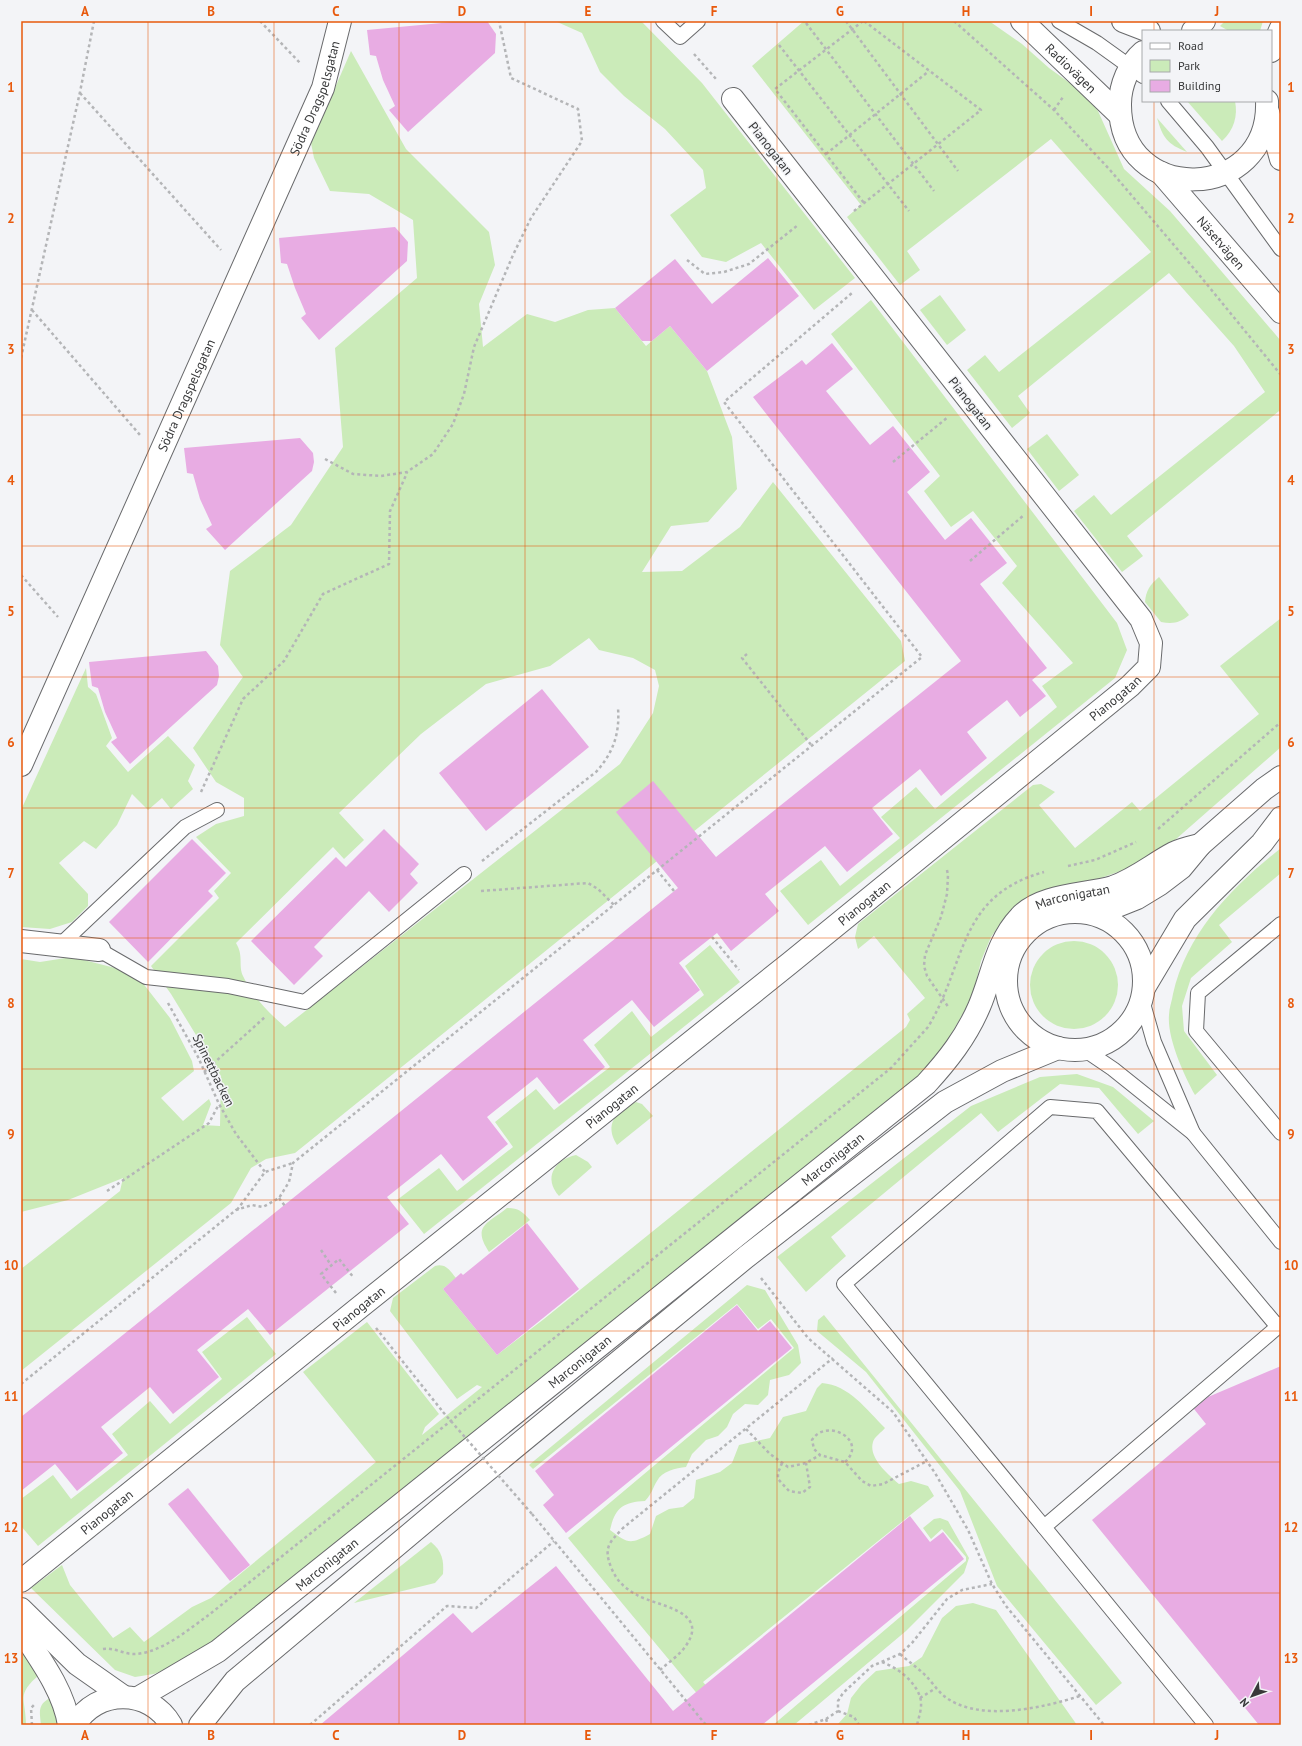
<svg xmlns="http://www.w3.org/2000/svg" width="1302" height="1746" font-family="'PT Sans',sans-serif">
<rect width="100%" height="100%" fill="#f3f4f7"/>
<!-- green -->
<g fill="#cbebb9" fill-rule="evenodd">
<path d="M555 21H641L702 83 855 278 814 310 761 243 726 262 702 257 670 215 706 188 703 170 665 129 624 96 600 72 582 33Z"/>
<path d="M804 21H989L1022 44 1049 68 1085 94 1098 111 1124 169 1170 211 1281 341V413L1279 411 1127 536 1143 556 1122 572 1074 511 1094 495 1111 515 1265 392 1234 346 1169 273 1018 396 1030 413 1012 428 967 370 985 355 999 372 1151 252 1051 139 907 251 920 270 900 285 847 217 861 205 752 66Z"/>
<path d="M1225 21H1263L1260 31H1229L1220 26Z"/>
<path d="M351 51 406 149 489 232 495 265 479 304 483 347 527 314 555 322 588 310 615 308 646 346 670 326 707 371 732 437 737 489 708 522 671 526 642 572 682 571 740 527 773 482 901 641 905 661 295 1153 266 1159 251 1168 231 1203 21 1371V1269L120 1191 123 1178 68 1200 21 1212V959L40 962 72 957 123 970 142 982 170 1018 192 1061 194 1071 161 1098 183 1121 209 1099 211 1104 203 1125 220 1126 221 1076 171 994 151 966 219 898 214 891 231 873 196 837 216 824 244 816V798L216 782 193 748 243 677 220 645 230 571 291 525 343 447 335 348 417 278 413 220 369 194 330 191 314 158 311 143ZM589 638 599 650 633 658 655 670 659 686 653 713 620 764 285 1027C268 1012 253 997 243 976 238 965 244 956 236 943L333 847 344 859 364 840 339 813 421 734 486 684 550 666Z"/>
<path d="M1187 101H1235C1238 116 1234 130 1222 141Z"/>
<path d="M1157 118 1187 152C1167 144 1163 138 1157 118Z"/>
<path d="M940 295 966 330 947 345 920 310Z"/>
<path d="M871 300 1117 623 1127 650 1115 678 808 925 780 891 821 860 840 886 900 838 881 817 916 787 935 809 1057 707 1042 686 1073 663 1002 583 1017 566 973 511 951 527 924 491 940 476 831 334Z"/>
<path d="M1047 434 1079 475 1059 491 1027 449Z"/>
<path d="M1159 577 1189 615C1180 623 1173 624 1161 622L1145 602C1146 590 1150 585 1159 577Z"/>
<path d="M1281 618V747L1167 847 1129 868 1098 879 1064 885 1039 893 1005 917 991 937 981 961 975 986 966 1008 945 1045 918 1076 219 1638 189 1659 154 1674 135 1677 115 1670 31 1588 62 1565 70 1585 113 1638 130 1627 144 1642 192 1607 211 1598 376 1462 303 1372 367 1322 439 1414 425 1427 422 1435 482 1387 477 1385 457 1399 390 1311 393 1298 435 1266C446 1263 450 1271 456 1278L443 1289 497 1355 544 1319 906 1027 910 1020 907 1014 925 998 874 936 858 949 855 937 858 924 1033 785 1041 784 1055 792 1039 805 1075 848 1132 802 1140 811 1259 714 1220 666Z"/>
<path d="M86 668 88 687 96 694 112 738 106 746 128 772 168 736 195 765 188 781 193 789 171 809 162 798 148 810 132 794 117 825 96 849 84 841 59 863 88 894V906L72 922 50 929 21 927V810Z"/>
<path d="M1281 848V873L1219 925 1232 942 1191 978 1182 1006 1184 1031 1217 1075 1195 1095C1184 1075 1167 1038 1169 1015 1169 1008 1172 1001 1173 994 1187 932 1233 886 1281 848Z"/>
<circle cx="1074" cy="985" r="44"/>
<path d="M710 945 740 982 424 1234 397 1200 439 1168 457 1191 513 1147 495 1122 536 1089 554 1110 610 1067 594 1045 632 1011 651 1037 704 995 685 966Z"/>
<path d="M1077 1074 1113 1087 1154 1121 1138 1134 1099 1088 1060 1084 998 1132 981 1113 831 1237 846 1256 806 1292 777 1257 971 1106 1040 1077Z"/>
<path d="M636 1102 642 1104 653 1116 617 1145C604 1125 615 1111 636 1102Z"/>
<path d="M576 1155 588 1162 592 1167 559 1196C543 1178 554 1160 576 1155Z"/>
<path d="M507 1208C518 1208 522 1211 530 1220L489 1252C472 1226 487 1224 507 1208Z"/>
<path d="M747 1285 765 1290 798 1345 801 1363 789 1375 770 1380 768 1395 758 1405 745 1404 733 1414 727 1427 718 1436 706 1440 692 1454 686 1467C676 1468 662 1471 657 1481 652 1489 653 1492 645 1501 623 1502 615 1508 610 1530 627 1543 630 1545 650 1534L656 1516 669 1509 683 1507 694 1498 696 1480 720 1472 732 1463 739 1445 770 1438 783 1417 806 1411 817 1388 822 1383C849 1385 867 1410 885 1428 882 1432 874 1437 873 1442 868 1458 889 1475 899 1484L911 1481 928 1486 934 1496 703 1682 723 1705 714 1714 568 1538 794 1348 771 1319 758 1329 737 1304 533 1469 529 1465Z"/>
<path d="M824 1315 1122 1683 1096 1705 997 1586 960 1491 866 1372 817 1331 818 1320Z"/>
<path d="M247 1317 276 1354 38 1546 21 1526V1499L53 1475 71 1499 128 1455 112 1434 150 1401 170 1424 222 1379 202 1352Z"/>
<path d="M940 1518 948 1521 969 1558 964 1573 906 1631 794 1725H773L966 1561V1557L942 1529 931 1539 923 1528 934 1519Z"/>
<path d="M431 1542C442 1551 444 1560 443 1574L435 1583 354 1603Z"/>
<path d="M973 1603 996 1610 1077 1725H837L847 1714 851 1698 862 1684 876 1671 909 1666 922 1657 942 1618 956 1606Z"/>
<path d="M21 1642 40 1674C15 1696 26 1697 26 1725H21Z"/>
<path d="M50 1698 56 1713 58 1725H41C40 1712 37 1705 50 1698Z"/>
</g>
<!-- building -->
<g fill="#e8ace3">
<path d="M463 21H487L496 34 495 53 408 132 389 110 395 106 383 80 376 56 370 55 367 30Z"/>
<path d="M395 227 408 242 407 261 319 340 301 318 306 314 295 288 287 264 281 263 279 238Z"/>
<path d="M768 258 799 296 707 371 670 326 652 341H642L615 308 675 259 712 304Z"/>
<path d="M832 343 853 369 826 391 870 445 893 426 930 472 907 492 945 540 971 518 1007 563 980 584 1047 668 1032 680 1046 696 1020 717 1007 700 967 732 987 758 941 796 920 769 872 808 893 834 847 872 825 846 765 894 779 911 731 951 717 933 679 963 700 990 654 1027 632 1000 583 1040 605 1067 559 1104 537 1077 487 1117 508 1144 463 1181 441 1154 387 1197 409 1224 270 1335 248 1309 197 1350 219 1377 173 1414 150 1387 101 1427 123 1453 77 1491 55 1464 21 1491V1417L678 888 616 812 653 781 716 857 961 661 753 397 802 360 806 365Z"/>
<path d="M300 438 313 453 314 462 312 471 225 550 206 529 212 525 200 499 193 474 187 473 184 448Z"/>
<path d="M206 651 218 666 219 676 217 685 130 764 111 742 117 738 105 712 98 688 92 686 89 662Z"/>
<path d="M542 689 589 747 486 831 439 773Z"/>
<path d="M384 829 419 864 410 874 418 883 389 912 369 891 314 947 323 956 294 985 251 941 336 857 346 867Z"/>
<path d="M192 839 226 873 208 891 213 896 148 962 109 922Z"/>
<path d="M527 1223 579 1289 497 1355 443 1289 461 1273 463 1275Z"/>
<path d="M737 1305 758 1331 770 1321 792 1348 566 1533 543 1505 554 1495 535 1471Z"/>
<path d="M1281 1366V1725H1259L1092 1520 1206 1424 1194 1409 1208 1397Z"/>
<path d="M188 1488 250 1565 230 1581 168 1504Z"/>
<path d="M910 1516 930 1542 943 1532 964 1559 762 1725H320L453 1613 472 1633 556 1566 673 1711Z"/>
</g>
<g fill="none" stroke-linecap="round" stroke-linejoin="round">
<defs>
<g id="lane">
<path d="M663 21 680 37 698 21"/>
<path d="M1059 21 1097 43 1143 76"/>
<path d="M1168 101 1207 147 1281 249"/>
<path d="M1281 924 1198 993 1196 1031 1281 1133"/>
<path d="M59 946 185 827 217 810"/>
<path d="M99 950 146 977 228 986 305 1002 464 874"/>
<path d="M1142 1000 1154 1042 1193 1133"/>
<path d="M1085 1050 1113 1069 1193 1133 1281 1242"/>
<path d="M1044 1527 844 1284 1050 1107 1097 1111 1278 1327"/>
<path d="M1206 1725 1044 1527 1281 1324"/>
</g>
<g id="street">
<path id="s1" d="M1022 21 1120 115"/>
<path d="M1123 21 1149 31"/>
<path id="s2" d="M21 765 323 88 340 21"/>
<path d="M21 941 99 950"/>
<path id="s3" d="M21 1581 360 1307 790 963 1130 686 1149 667 1151 643 1141 619 733 99"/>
<path d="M21 1609 77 1664 124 1697"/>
<path d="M21 1630C40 1659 64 1691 69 1725"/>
</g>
<g id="secondary">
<path d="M1193 31 1204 21"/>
<path d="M1271 51 1281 28"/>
<path d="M1143 52C1129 64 1120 85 1120 104 1119 207 1271 203 1267 101"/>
<path d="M1268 112 1281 159"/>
<path id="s4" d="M1161 173 1281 312"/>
<path d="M1085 910 1117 906 1137 898 1160 884 1181 868 1200 845 1264 789 1281 777"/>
<circle cx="1075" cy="981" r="69"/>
<path d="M1145 986 1185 919 1262 843 1281 818"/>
<path id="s5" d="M138 1698 218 1651 926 1084C948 1060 966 1037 979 1007 992 977 996 942 1020 917 1041 894 1085 895 1113 887 1136 879 1153 864 1174 853 1182 849 1192 847 1200 845"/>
<path d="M75 1725C96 1688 150 1688 171 1725"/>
<path d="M200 1725 235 1681 441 1508 746 1257 945 1102 1002 1071 1058 1048"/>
</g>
</defs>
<!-- lane casing -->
<use href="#lane" stroke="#696a6c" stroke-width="16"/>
<!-- street casing -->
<use href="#street" stroke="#696a6c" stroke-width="24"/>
<!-- secondary casing -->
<use href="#secondary" stroke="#696a6c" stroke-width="24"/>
<!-- path -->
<g stroke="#b4b5b7" stroke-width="2.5" stroke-dasharray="3 3" stroke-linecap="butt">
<path d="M260 21 301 64"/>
<path d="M846 21 958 171"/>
<path d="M863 21 775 89 864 203"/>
<path d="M954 21 1054 110 1110 170 1196 271 1281 375"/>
<path d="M806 23 934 191"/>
<path d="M779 45 909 211"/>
<path d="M694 54 716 79"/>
<path d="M80 93 221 250"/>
<path d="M1054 110 1063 97"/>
<path d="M826 154 929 71"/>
<path d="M854 211 981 110 864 21"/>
<path d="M687 260 705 274 724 272 749 264 798 225"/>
<path d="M32 310 140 435"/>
<path d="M21 358 80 92 94 21"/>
<path d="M325 459 353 474 381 476 407 472 433 454 453 424 464 394 474 347 513 255 531 218 582 141 578 109 511 78 499 21"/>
<path d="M893 462 948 417"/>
<path d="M970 561 1024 515"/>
<path d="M21 575 58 617"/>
<path d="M747 654 742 658 812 746"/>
<path d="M201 792 243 699 284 661 323 594 389 564 390 511 407 473"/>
<path d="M1158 829 1281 722"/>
<path d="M482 861 596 772C613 753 620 734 618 708"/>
<path d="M1068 866 1095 860 1136 842"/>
<path d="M657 870 674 891"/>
<path d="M947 870 948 875 947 894 941 917 925 955 924 966 927 976 949 1008"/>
<path d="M481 891 588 883 598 889 614 905"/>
<path d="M712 937 739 970"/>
<path d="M168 1003 198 1057 219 1104 236 1134 265 1172"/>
<path d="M204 1072 265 1017"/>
<path d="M107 1191 209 1123 219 1104"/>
<path d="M279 1198 285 1206"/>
<path d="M237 1210 265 1172 293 1163"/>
<path d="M321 1250 331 1265"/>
<path d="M761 1278 808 1338 893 1412 935 1473 968 1530 992 1584 1006 1606 1104 1725"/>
<path d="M336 1293 321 1274 339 1259 354 1278"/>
<path d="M376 1328 443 1412"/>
<path d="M21 1384 236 1210 252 1205 263 1207 279 1198 289 1182 293 1163 922 657 724 402 852 293"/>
<path d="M746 1429 770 1454 788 1467 806 1463 820 1455"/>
<path d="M845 1462C869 1440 826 1417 812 1440L814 1449 820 1455 845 1462 862 1481 871 1486 883 1484 927 1461"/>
<path d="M782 1463 778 1473V1479L789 1491 802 1493 810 1487 806 1463"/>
<path d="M532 1514 706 1725"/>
<path d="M103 1649C114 1647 125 1655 136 1654 163 1652 189 1629 210 1614L891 1068 928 1027C967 963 957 896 1044 872"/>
<path d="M900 1654C909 1662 918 1668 926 1676 932 1682 937 1690 944 1696 978 1723 1042 1708 1080 1696"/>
<path d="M882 1662C898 1668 915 1681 920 1697 923 1706 919 1716 917 1725"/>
<path d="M660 1670C669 1662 681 1654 687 1644 709 1610 656 1606 637 1595 624 1588 616 1580 611 1567 603 1547 610 1542 623 1528L833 1358"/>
<path d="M920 1698 936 1688"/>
<path d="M838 1711 854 1717 859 1725"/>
<path d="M826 1719 828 1725"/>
<path d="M32 1725 31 1708 35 1704"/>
<path d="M310 1725 447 1606 476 1608 554 1541"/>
<path d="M809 1725 826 1719 838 1711V1701L843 1693 872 1666 900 1654 912 1643 947 1599 962 1590 992 1584"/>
</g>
<!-- lane -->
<use href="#lane" stroke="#fff" stroke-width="14"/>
<!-- street -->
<use href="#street" stroke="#fff" stroke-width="22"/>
<!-- secondary -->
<use href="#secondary" stroke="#fff" stroke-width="22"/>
<!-- path-bridge -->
<path stroke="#b4b5b7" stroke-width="2.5" stroke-dasharray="3 3" stroke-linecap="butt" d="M443 1412 532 1514"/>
</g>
<!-- grid -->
<path fill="none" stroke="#e8590c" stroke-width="1" stroke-opacity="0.55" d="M148 21V1725M274 21V1725M399 21V1725M525 21V1725M651 21V1725M777 21V1725M903 21V1725M1028 21V1725M1154 21V31M1154 101V1725M21 153H1281M21 284H1281M21 415H1281M21 546H1281M21 677H1281M21 808H1281M21 938H1281M21 1069H1281M21 1200H1281M21 1331H1281M21 1462H1281M21 1593H1281"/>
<g text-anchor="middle" stroke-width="3" stroke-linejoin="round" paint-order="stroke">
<!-- street labels -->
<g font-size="13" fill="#38393a" stroke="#f3f4f7">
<text dy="5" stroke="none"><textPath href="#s1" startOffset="68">Radiovägen</textPath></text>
<text dy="5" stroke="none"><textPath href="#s2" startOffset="729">Södra Dragspelsgatan</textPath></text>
<text transform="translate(771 148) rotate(52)" y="5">Pianogatan</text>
<text dy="5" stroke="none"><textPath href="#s4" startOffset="92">Näsetvägen</textPath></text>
<text dy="5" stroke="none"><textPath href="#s2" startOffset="405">Södra Dragspelsgatan</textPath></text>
<text transform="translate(971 403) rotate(52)" y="5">Pianogatan</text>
<text dy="5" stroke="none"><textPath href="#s3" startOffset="1406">Pianogatan</textPath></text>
<text dy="5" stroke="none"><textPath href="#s5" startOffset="1251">Marconigatan</textPath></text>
<text dy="5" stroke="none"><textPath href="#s3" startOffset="1082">Pianogatan</textPath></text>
<text transform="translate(214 1070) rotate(64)" y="5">Spinettbacken</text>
<text dy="5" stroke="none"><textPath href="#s3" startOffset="758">Pianogatan</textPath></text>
<text dy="5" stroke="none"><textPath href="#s5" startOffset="880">Marconigatan</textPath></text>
<text dy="5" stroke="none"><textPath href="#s3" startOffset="434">Pianogatan</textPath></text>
<text dy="5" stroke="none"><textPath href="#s5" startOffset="556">Marconigatan</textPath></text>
<text dy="5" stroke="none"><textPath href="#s3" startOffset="110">Pianogatan</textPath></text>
<text dy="5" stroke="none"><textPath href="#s5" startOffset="232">Marconigatan</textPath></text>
</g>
</g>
<!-- border -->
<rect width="1302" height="1746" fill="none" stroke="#f3f4f7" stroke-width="44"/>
<!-- legend -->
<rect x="1142" y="30" width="130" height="72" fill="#f3f4f7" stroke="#a8a9ab"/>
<rect x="1150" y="43" width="20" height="6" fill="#ffffff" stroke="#a8a9ab"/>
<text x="1178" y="50" font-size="12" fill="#38393a">Road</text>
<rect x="1150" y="60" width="20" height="12" fill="#cbebb9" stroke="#a8a9ab"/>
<text x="1178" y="70" font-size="12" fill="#38393a">Park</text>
<rect x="1150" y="80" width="20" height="12" fill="#e8ace3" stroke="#a8a9ab"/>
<text x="1178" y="90" font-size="12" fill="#38393a">Building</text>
<!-- north arrow -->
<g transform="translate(1252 1696) rotate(229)" stroke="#f3f4f7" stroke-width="3" paint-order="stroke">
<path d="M0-3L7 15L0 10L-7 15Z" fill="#38393a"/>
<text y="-6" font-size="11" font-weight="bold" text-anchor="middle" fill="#38393a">N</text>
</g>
<rect x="22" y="22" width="1258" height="1702" fill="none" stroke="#e8590c" stroke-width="1.5"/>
<g font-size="13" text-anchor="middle" font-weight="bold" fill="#e8590c">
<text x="85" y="16">A</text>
<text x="211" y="16">B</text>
<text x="336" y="16">C</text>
<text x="462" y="16">D</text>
<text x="588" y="16">E</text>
<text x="714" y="16">F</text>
<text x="840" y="16">G</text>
<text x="966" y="16">H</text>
<text x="1091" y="16">I</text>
<text x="1217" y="16">J</text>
<text x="11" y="92">1</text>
<text x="1291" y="92">1</text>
<text x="11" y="223">2</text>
<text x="1291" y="223">2</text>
<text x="11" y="354">3</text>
<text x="1291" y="354">3</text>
<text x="11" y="485">4</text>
<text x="1291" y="485">4</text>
<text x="11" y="616">5</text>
<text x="1291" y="616">5</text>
<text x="11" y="747">6</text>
<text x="1291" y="747">6</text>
<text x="11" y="878">7</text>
<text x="1291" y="878">7</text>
<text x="11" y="1008">8</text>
<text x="1291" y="1008">8</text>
<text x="11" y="1139">9</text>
<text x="1291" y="1139">9</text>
<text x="11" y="1270">10</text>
<text x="1291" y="1270">10</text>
<text x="11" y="1401">11</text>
<text x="1291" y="1401">11</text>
<text x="11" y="1532">12</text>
<text x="1291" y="1532">12</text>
<text x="11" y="1663">13</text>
<text x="1291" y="1663">13</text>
<text x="85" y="1740">A</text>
<text x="211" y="1740">B</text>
<text x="336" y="1740">C</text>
<text x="462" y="1740">D</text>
<text x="588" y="1740">E</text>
<text x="714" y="1740">F</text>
<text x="840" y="1740">G</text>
<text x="966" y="1740">H</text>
<text x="1091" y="1740">I</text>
<text x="1217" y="1740">J</text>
</g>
</svg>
